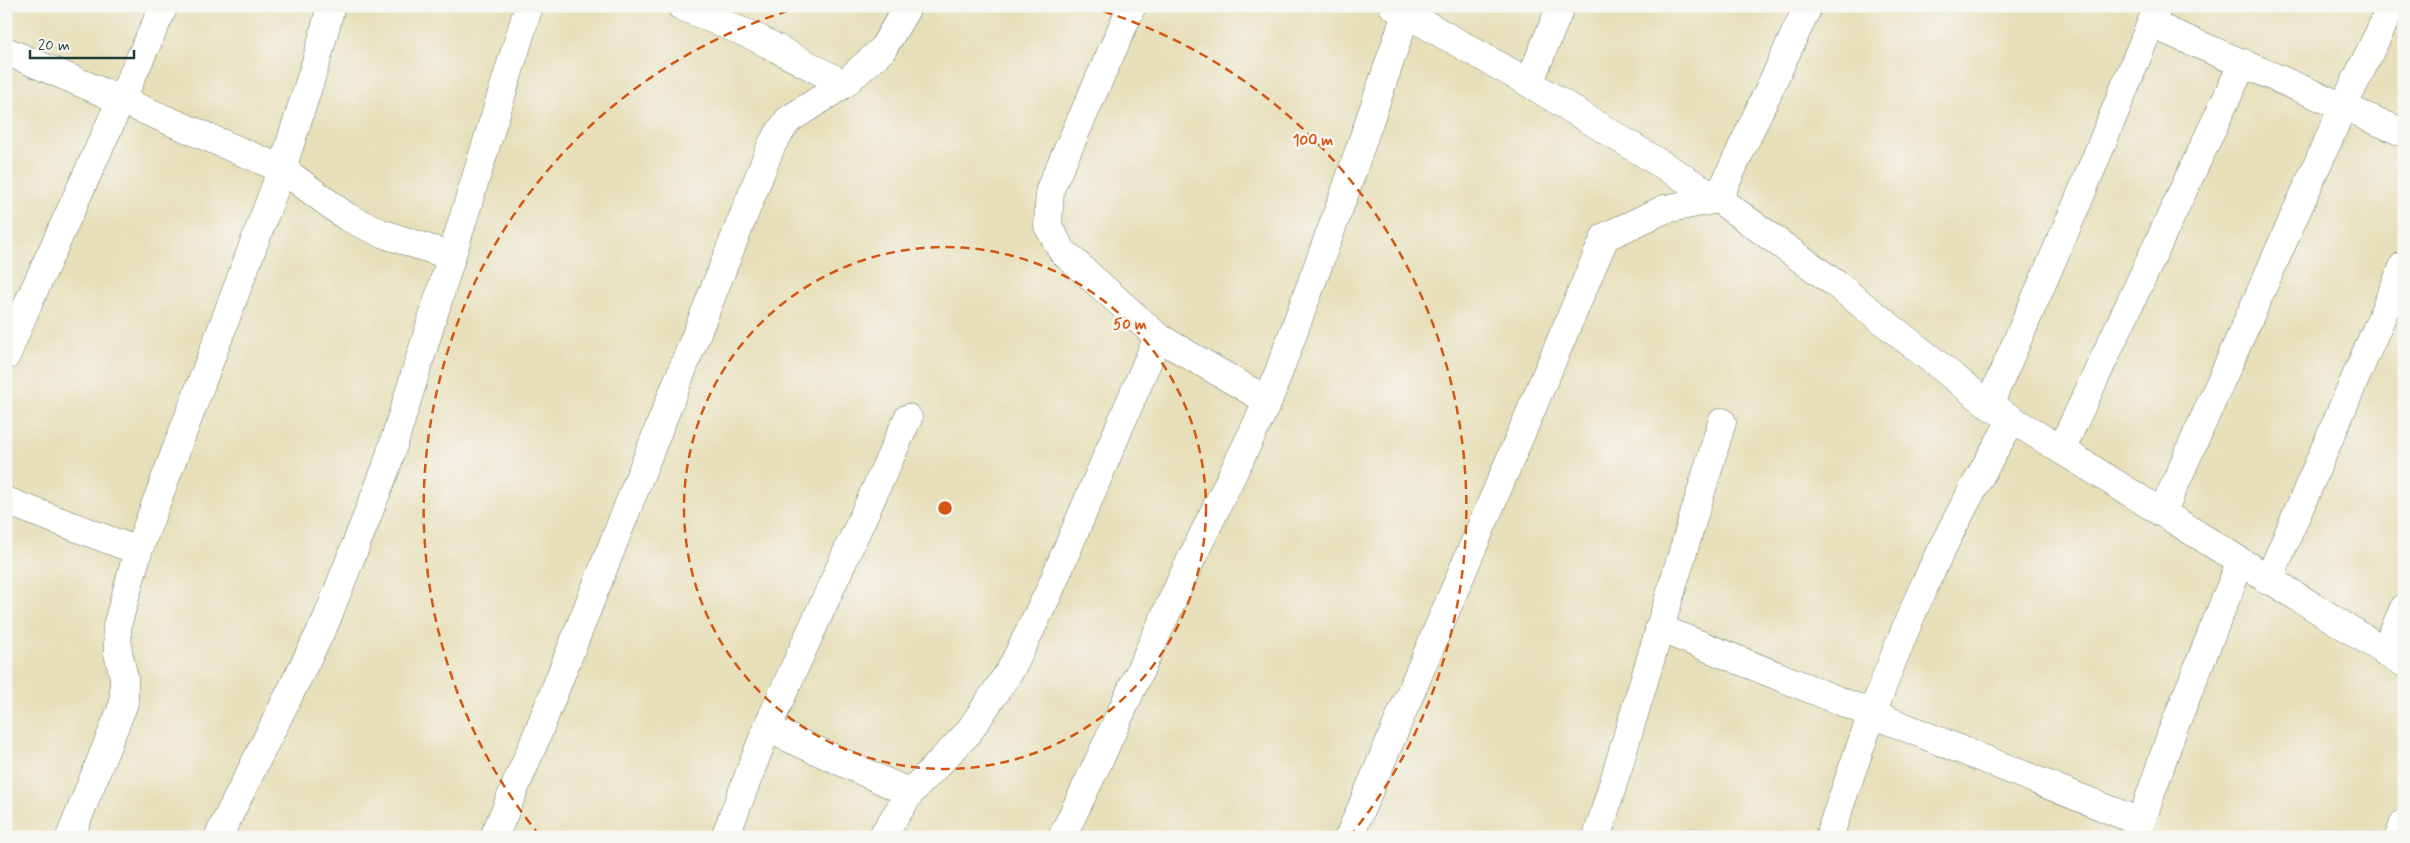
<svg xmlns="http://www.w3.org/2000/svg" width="2410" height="843" font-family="Mynerve,sans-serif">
<rect width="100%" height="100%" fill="#f6f6f2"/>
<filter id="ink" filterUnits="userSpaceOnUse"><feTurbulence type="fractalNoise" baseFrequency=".02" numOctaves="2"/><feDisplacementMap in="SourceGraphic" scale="10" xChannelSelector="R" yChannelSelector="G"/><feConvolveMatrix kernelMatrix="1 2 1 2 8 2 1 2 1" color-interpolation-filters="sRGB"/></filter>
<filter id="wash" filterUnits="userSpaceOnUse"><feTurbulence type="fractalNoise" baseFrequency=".0096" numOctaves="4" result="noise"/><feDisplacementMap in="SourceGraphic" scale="20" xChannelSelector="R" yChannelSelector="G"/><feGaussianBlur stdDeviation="1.12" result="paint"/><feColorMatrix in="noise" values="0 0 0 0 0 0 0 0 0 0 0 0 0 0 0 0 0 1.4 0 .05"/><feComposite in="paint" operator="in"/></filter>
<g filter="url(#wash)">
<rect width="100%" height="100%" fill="#e7dfb9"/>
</g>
<g filter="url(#ink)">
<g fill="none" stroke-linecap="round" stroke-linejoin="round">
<defs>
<g id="minor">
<path d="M681 6 755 37 844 84"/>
<path d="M1132 6 1050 189 1048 226 1062 251 1158 337 1268 401"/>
<path d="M1393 6 1529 83 1718 199 1836 284 1989 405 2404 663"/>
<path d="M2151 24 2404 133"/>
<path d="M6 51 282 169 347 217 381 233 451 256"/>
<path d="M1529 83 1561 6"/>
<path d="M6 356 26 308 164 6"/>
<path d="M1989 405 2079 199 2158 6"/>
<path d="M2061 450 2243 63"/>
<path d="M6 501 138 551"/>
<path d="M2162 513 2343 107 2392 6"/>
<path d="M2268 581 2404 265"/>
<path d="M1659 628 2140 822"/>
<path d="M2384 652 2404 608"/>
<path d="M767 728 910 793"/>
<path d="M70 837 124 703V677L118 653 117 626 138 551 282 169 317 59 331 6"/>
<path d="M218 837 326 621 386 468 529 6"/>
<path d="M494 837 535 740 772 144 788 120 844 84 882 50 908 6"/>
<path d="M725 837 767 728 908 418"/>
<path d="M882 837 910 793 968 733 1011 669 1048 594 1158 337"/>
<path d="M1062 837 1101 756 1185 572 1268 401 1344 195 1406 14"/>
<path d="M1349 837 1605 237 1665 209 1718 199 1808 6"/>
<path d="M1597 837 1722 422"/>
<path d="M1829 837C1857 755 1885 674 1920 595 1947 534 1980 476 2012 419"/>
<path d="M2136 837 2172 732 2240 563"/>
<path d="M2399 837 2404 823"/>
</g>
</defs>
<!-- minor casing -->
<use href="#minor" stroke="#657663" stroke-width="29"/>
<!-- minor -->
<use href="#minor" stroke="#fff" stroke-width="28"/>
</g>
</g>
<!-- distance rings -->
<g fill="none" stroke="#d45610" stroke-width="2.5" stroke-dasharray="9 6">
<circle cx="945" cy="508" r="261"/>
<path d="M540 836A521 521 0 0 1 801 7M1089 7A521 521 0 0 1 1350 836"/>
</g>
<circle cx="945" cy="508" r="8" fill="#d45610" stroke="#f6f6f2" stroke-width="2.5"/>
<g font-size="15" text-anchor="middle" font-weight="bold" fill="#d45610" stroke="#f6f6f2" stroke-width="5" stroke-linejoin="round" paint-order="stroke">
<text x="1313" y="145">100 m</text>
<text x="1130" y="329">50 m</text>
</g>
<!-- margin -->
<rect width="2410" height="843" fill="none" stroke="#f6f6f2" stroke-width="25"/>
<!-- scale -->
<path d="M30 50v8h104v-8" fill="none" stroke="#1f3d34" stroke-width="2.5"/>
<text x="38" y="50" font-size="15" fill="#1f3d34" stroke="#f6f6f2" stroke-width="4" paint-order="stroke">20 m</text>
</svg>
